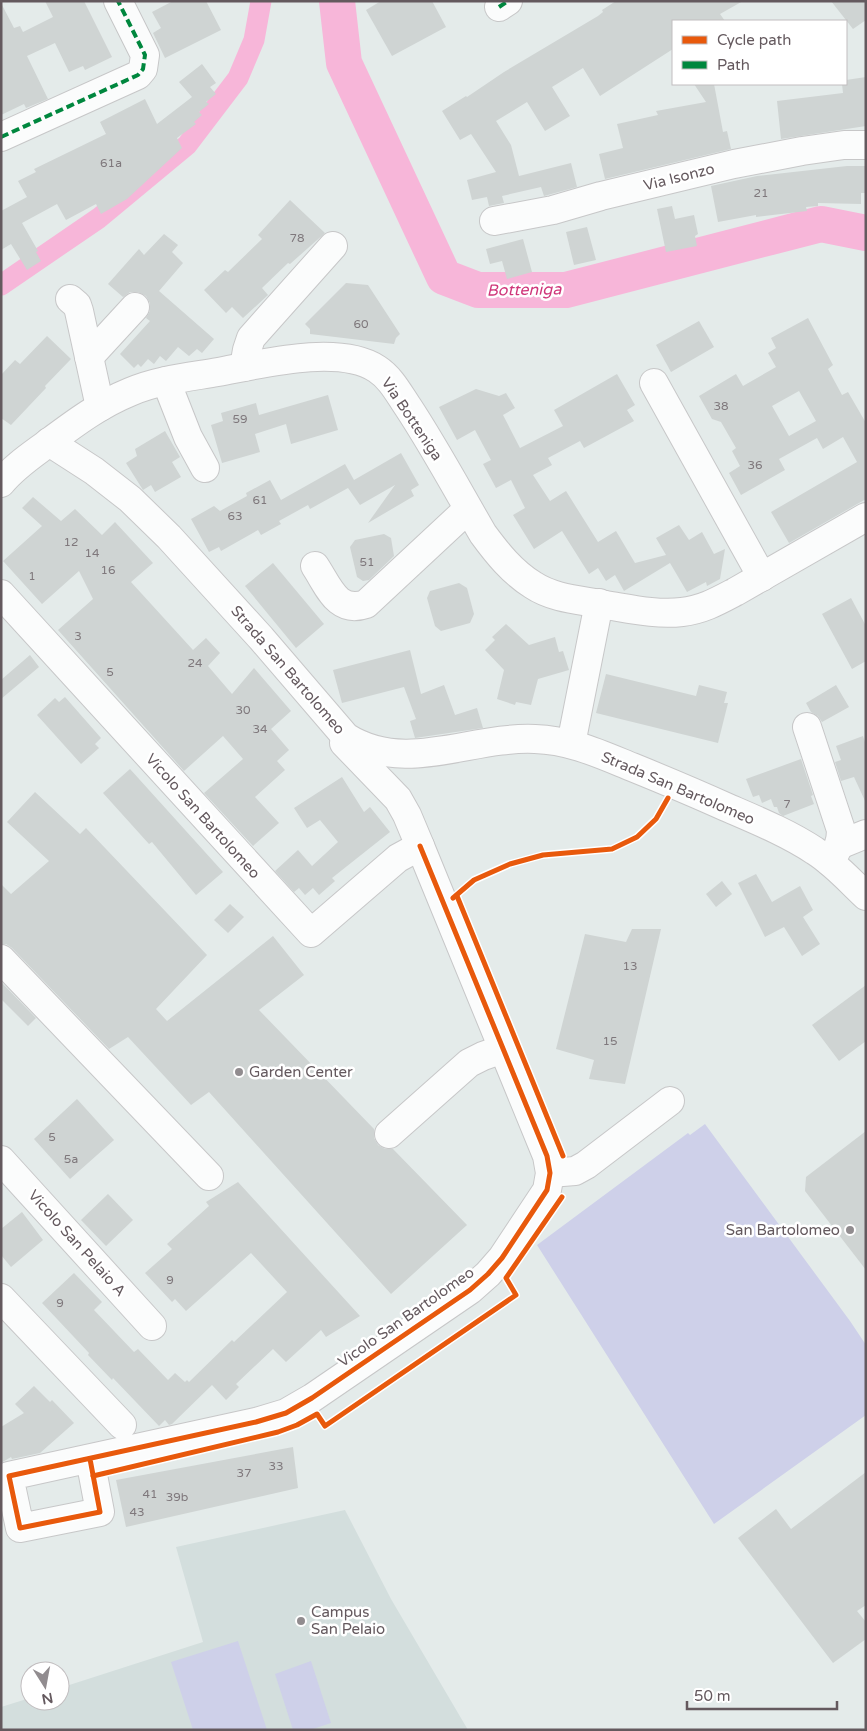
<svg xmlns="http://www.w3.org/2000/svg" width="867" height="1731" font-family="'Varela Round',sans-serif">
<rect width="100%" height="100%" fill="#e4ebea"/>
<!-- education -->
<path fill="#d3dedd" d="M345 1510 391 1599 468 1730H1V1707L30 1698V1701H60V1688L203 1642 176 1547Z"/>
<!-- green -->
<g fill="#ced0e9">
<path d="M705 1124 850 1321 866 1345V1415L714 1524 537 1245 688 1133 690 1135Z"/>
<path d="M238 1641 267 1730H193L171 1662Z"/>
<path d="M311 1661 331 1723 310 1730H293L275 1674Z"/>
</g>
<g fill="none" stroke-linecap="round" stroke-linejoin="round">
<!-- canal -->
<path stroke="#f7b6d9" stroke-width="21" d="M1 285 99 218 187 145 238 78 254 40 261 1"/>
<!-- river -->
<path stroke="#f7b6d9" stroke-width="36" d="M337 1 344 63 444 277 478 290H566L821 224 866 233"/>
</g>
<!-- building -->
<g fill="#cfd4d3" fill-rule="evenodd">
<path d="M45 1H84L112 57 85 70 83 66 69 72 55 43 27 56 48 99 26 108 24 104 1 115V3L14 28 20 26 23 32 53 17Z"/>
<path d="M173 1H206L221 30 165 58 153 33 161 28 152 12Z"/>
<path d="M381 1H432L446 27 392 56 366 10Z"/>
<path d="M616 1H743L720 14 725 21H673V49L600 96 583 68 552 87 570 116 545 131 527 102 496 121 511 145 519 176 571 163 577 187 544 196 541 187 502 196 504 203 489 206 487 197 472 200 467 180 496 172 471 134 460 140 442 111 466 96 467 97 504 72 598 16 603 12 602 10Z"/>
<path d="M831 1H866V20L853 29Z"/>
<path d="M202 64 216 83 210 87 216 94 206 102 209 104 199 112 202 115 194 122 196 124 177 138 182 148 127 199 101 214 96 204 66 220 57 204 22 223 38 251 36 252 41 261 27 270 11 244 1 250V211L27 197 18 181 36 172 34 169 106 134 100 122 145 99 157 124 192 97 179 82Z"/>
<path d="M866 77V126L781 139 777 101 843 93 842 84H846V80Z"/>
<path d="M694 84H714L723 132 727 131 731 149 605 179 599 154 623 148 617 124 658 115 656 111 706 102Z"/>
<path d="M847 166H866V193H861V204L818 203V206L806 207 807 211 756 217V215L718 222 711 186 757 176Z"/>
<path d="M290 200 325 233 290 264 288 263 262 288 268 295 243 318 232 307 226 313 204 290 225 270 228 272 262 239 258 235Z"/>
<path d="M672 206 675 219 694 215 698 234 695 236 697 246 666 252 657 209Z"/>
<path d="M587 227 596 260 574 265 566 232Z"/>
<path d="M164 234 178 245 172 252 183 263 159 291 214 339 202 353 197 349 189 356 178 347 166 361 160 356 154 364 148 359 141 367 138 364 134 368 120 354 150 321 146 318 150 311V303L146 296 138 292H130L123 297 108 284 139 249 144 255Z"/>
<path d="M523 239 532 272 507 279 502 261 490 264 486 249Z"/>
<path d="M346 283 368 285 400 334 396 338 394 344 310 334V329L305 324Z"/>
<path d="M808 318 833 365 828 369 842 395 848 392 866 423V499L789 543 771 512 857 462 843 437 823 449 817 438 779 459 785 470 741 495 729 473 740 466 732 451 736 448 721 422 712 419 699 396 736 374 743 386 776 367 768 353 776 348 771 338ZM799 391 816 421 789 436 772 406Z"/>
<path d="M699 321 714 347 671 372 656 345Z"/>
<path d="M47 336 71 359 45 386 46 388 11 425 1 418V375L15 360 20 364Z"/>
<path d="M617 374 635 405 627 410 634 421 584 448 580 441 548 458 552 465 533 475 550 501 566 491 598 542 616 531 635 563 666 555 656 538 679 525 689 540 702 532 714 554 725 549 720 579 707 586 706 582 687 592 670 563 624 591 615 575 606 581 598 568 589 574 562 531 534 549 513 515 525 508 511 480 496 488 483 464 491 460 475 430 457 440 439 407 476 389 499 396 506 393 515 408 503 415 520 448 563 426 554 410Z"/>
<path d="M328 395 338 430 291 444 286 424 255 434 260 452 222 463 211 425 223 421 221 413 256 403 259 415Z"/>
<path d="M165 431 180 457 172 462 181 477 155 492 151 485 143 490 126 463 137 456 135 449Z"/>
<path d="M401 453 419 485 411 490 414 496 368 523 395 485 360 505 348 488 310 509 308 505 279 521 281 524 261 535 258 530 221 551 219 547 209 552 191 519 214 506 220 511 247 496 246 493 270 480 281 500 345 464 354 480Z"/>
<path d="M33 497 61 521 75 509 102 535 115 522 153 563 131 582 193 650 206 638 220 653 208 666 232 694 254 668 291 711 271 729 289 750 277 761 285 770 255 797 279 823 253 846 204 793 243 759 223 736 184 771 58 630 93 599 79 571 42 604 3 561 42 526 22 508Z"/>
<path d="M384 534 391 538 394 556 369 580 363 581 357 577 350 547 355 540Z"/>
<path d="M273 563 324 624 296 648 245 586Z"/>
<path d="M459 583 467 588 474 614 470 623 441 631 435 626 427 598 430 591Z"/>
<path d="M851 598 866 626V661L852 669 822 614Z"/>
<path d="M506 624 529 645 555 637 559 652 563 651 569 670 538 679 531 705 516 702 515 705 497 699 504 670 485 650 495 640 492 637Z"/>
<path d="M410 650 421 694 444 685 455 715 477 708 483 728 415 738 410 721 416 719 404 687 342 703 333 670Z"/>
<path d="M30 655 39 667 1 699V680Z"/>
<path d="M606 674 696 696 699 685 727 692 724 703H728L718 743 596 713Z"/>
<path d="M836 685 849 707 822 722 818 716 811 712 806 703Z"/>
<path d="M65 697 101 738 95 744 99 748 81 764 37 715 55 698 59 702Z"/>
<path d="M863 736 866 745V803L854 777 841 781 835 762 841 760 836 746Z"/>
<path d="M801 759 813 795 811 796 814 804 783 816 779 813 777 807H774L771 799 762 803 759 795 753 797 746 779Z"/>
<path d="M130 769 223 872 196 895 152 842 149 844 103 793Z"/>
<path d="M342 777 364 812 370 807 390 832 332 878 335 881 319 895 313 888 305 895 299 888 294 892 275 871 298 850 312 866 338 842 320 820 307 828 294 808Z"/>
<path d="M35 792 80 834 86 828 207 955 156 1009 167 1021 273 936 304 975 259 1010 374 1129V1138L378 1145 385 1149H393L467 1225 391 1294 209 1092 191 1105 128 1037 109 1049 12 948 6 944H1V884L11 894 49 861 7 822Z"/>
<path d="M756 874 772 902 800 886 813 910 803 917 820 944 802 956 784 927 765 937 738 883Z"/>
<path d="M722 881 732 894 716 907 706 894Z"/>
<path d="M230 904 244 917 228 933 214 920Z"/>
<path d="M632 929H661L625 1084 589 1079 594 1060 556 1049 585 934 626 942Z"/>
<path d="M1 982 36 1018 28 1026 1 999Z"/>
<path d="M866 985V1041L839 1061 812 1025Z"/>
<path d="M77 1099 114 1140 70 1179 34 1139Z"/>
<path d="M866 1131V1270L805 1191 806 1177Z"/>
<path d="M238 1182 360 1316 326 1337 321 1330 286 1362 273 1349 236 1384 239 1387 226 1400 212 1385 172 1424 169 1425 165 1420 159 1426 113 1378 112 1380 88 1355 89 1353 42 1303 74 1273 102 1302 94 1310 134 1352 138 1349 168 1380 175 1373 185 1382 187 1380 189 1382 232 1340 234 1342 287 1292 251 1253 186 1311 175 1299 172 1302 145 1273 172 1249 167 1244 209 1206 206 1202Z"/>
<path d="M108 1194 133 1220 106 1246 81 1220Z"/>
<path d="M22 1212 43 1240 11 1267 1 1255V1229Z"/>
<path d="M34 1386 50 1402 52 1400 74 1423 40 1453 12 1459 11 1457 1 1463V1427L24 1413 15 1404Z"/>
<path d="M293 1447 298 1488 126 1527 116 1480Z"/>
<path d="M866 1472V1605L857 1611 866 1622V1639L833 1663 738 1538 776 1509 791 1529Z"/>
</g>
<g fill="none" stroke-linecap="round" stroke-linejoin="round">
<defs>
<g id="minor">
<path d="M499 7 508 1"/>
<path d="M1 137 138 75 143 69 145 55 118 1"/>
<path d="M494 221 553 210 601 196 734 164 802 151 844 145H866"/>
<path d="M70 299 77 305 79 311 100 407"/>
<path d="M89 357 135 307"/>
<path d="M244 367 247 350 251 338 333 246"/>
<path d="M166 381 188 437 205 468"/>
<path d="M654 383 762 577"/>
<path d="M49 442 94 471 130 499 169 537 261 638 346 737C406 775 471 736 535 739 570 740 600 754 632 767 664 780 695 793 726 807 756 820 788 833 815 851 834 863 849 880 866 896"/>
<path d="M1 483C13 468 29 457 44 446 71 426 98 405 130 392 158 380 189 377 218 372 261 364 339 344 377 369 391 378 399 394 408 407 435 448 458 491 483 534 497 553 512 572 533 585 554 599 582 600 606 605 631 609 657 615 682 612 702 610 718 601 735 592L866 517"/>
<path d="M315 566C329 587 337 614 366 604L468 509"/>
<path d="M1 594 311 933 398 858 420 846 407 815 398 799 344 743"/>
<path d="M807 727 841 830C841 843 837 851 830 862"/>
<path d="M571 744 599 603"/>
<path d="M839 845 866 834"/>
<path d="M1 959 209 1176"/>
<path d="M389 1134 469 1063 483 1056 503 1049"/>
<path d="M1 1160 152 1326"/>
<path d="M550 1173 575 1171 586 1165 670 1101"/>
<path d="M1 1298 122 1425"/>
<path d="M90 1459 100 1512 20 1528 9 1476 256 1422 286 1413 312 1398 470 1290 488 1274 502 1258 547 1190 550 1173 547 1156 420 846"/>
</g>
</defs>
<!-- minor casing -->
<use href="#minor" stroke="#c7c7c8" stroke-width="30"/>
<!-- minor -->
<use href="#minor" stroke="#fbfcfc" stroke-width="28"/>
<!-- quiet -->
<g stroke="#00873e" stroke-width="4" stroke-dasharray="8 4" stroke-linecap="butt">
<path d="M499 7 508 1"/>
<path d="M1 137 138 75 143 69 145 55 118 1"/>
</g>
<defs>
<g id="cycleway">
<path d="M457 896 563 1156"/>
<path d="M453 898 474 880 510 864 543 855 612 849 637 837 656 819 668 798"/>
<path d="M90 1459 100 1512 20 1528 9 1476 256 1422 286 1413 312 1398 470 1290 488 1274 502 1258 547 1190 550 1173 547 1156 420 846"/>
<path d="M93 1476 278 1432 297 1425 317 1414 325 1426 516 1295 506 1278 562 1197"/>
</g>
</defs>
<!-- cycleway casing -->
<use href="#cycleway" stroke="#fff" stroke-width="8"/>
<!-- cycleway -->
<use href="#cycleway" stroke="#e8590c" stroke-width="5"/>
</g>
<!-- markers -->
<g fill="#918c8f" stroke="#fff" stroke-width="2">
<circle cx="239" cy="1072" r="5"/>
<circle cx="850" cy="1230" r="5"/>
<circle cx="301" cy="1621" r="5"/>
</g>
<g text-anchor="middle" stroke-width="5" stroke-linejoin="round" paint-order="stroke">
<!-- number labels -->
<g font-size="12" fill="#7f787c">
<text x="111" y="167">61a</text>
<text x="761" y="197">21</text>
<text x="297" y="242">78</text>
<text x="361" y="328">60</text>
<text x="721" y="410">38</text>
<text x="240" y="423">59</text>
<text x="755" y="469">36</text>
<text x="260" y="504">61</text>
<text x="235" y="520">63</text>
<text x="71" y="546">12</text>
<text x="92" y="557">14</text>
<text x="367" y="566">51</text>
<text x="108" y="574">16</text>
<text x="32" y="580">1</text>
<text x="78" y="640">3</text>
<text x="195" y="667">24</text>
<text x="110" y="676">5</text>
<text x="243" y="714">30</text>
<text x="260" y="733">34</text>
<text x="787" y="808">7</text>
<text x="630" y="970">13</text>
<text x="610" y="1045">15</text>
<text x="52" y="1141">5</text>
<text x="71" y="1163">5a</text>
<text x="170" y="1284">9</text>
<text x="60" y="1307">9</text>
<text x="276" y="1470">33</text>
<text x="244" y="1477">37</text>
<text x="150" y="1498">41</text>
<text x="177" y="1501">39b</text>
<text x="137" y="1516">43</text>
</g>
<!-- street labels -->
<g font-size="15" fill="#64595e" stroke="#fff">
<text transform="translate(679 177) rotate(-14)" y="5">Via Isonzo</text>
<text transform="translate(412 419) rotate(56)" y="5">Via Botteniga</text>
<text transform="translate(288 670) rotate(49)" y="5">Strada San Bartolomeo</text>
<text transform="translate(678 788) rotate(23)" y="5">Strada San Bartolomeo</text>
<text transform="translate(203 816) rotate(48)" y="5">Vicolo San Bartolomeo</text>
<text transform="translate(77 1243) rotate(48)" y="5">Vicolo San Pelaio A</text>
<text transform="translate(406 1317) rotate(-35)" y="5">Vicolo San Bartolomeo</text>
</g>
<!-- poi labels -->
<g font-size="15" fill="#64595e" stroke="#fff" text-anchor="start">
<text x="249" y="1077">Garden Center</text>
<text x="840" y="1235" text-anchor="end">San Bartolomeo</text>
<text x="311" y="1617">Campus<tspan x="311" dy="17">San Pelaio</tspan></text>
</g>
<!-- water labels -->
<g font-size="16" font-style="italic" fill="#cf367a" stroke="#fff">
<text transform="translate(524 289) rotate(-1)" y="6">Botteniga</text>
</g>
</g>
<!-- border -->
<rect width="867" height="1731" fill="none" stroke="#64595e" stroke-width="5"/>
<!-- legend -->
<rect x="672" y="20" width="175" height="65" fill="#ffffff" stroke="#c1bdbf"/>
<rect x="682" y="36" width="25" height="8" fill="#e8590c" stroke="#c1bdbf"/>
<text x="717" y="45" font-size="15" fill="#64595e">Cycle path</text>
<rect x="682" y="61" width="25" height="8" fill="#00873e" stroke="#c1bdbf"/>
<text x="717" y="70" font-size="15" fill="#64595e">Path</text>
<!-- north arrow -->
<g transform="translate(45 1686) rotate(169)"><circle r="24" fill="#ffffff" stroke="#c1bdbf"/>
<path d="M0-4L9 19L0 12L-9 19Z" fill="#918c8f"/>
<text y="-8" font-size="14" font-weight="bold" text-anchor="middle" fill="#64595e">N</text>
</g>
<!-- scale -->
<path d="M687 1701v8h150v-8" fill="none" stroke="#64595e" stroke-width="2.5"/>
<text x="694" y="1701" font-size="15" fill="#64595e" stroke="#ffffff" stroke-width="4" paint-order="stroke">50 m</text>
</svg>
